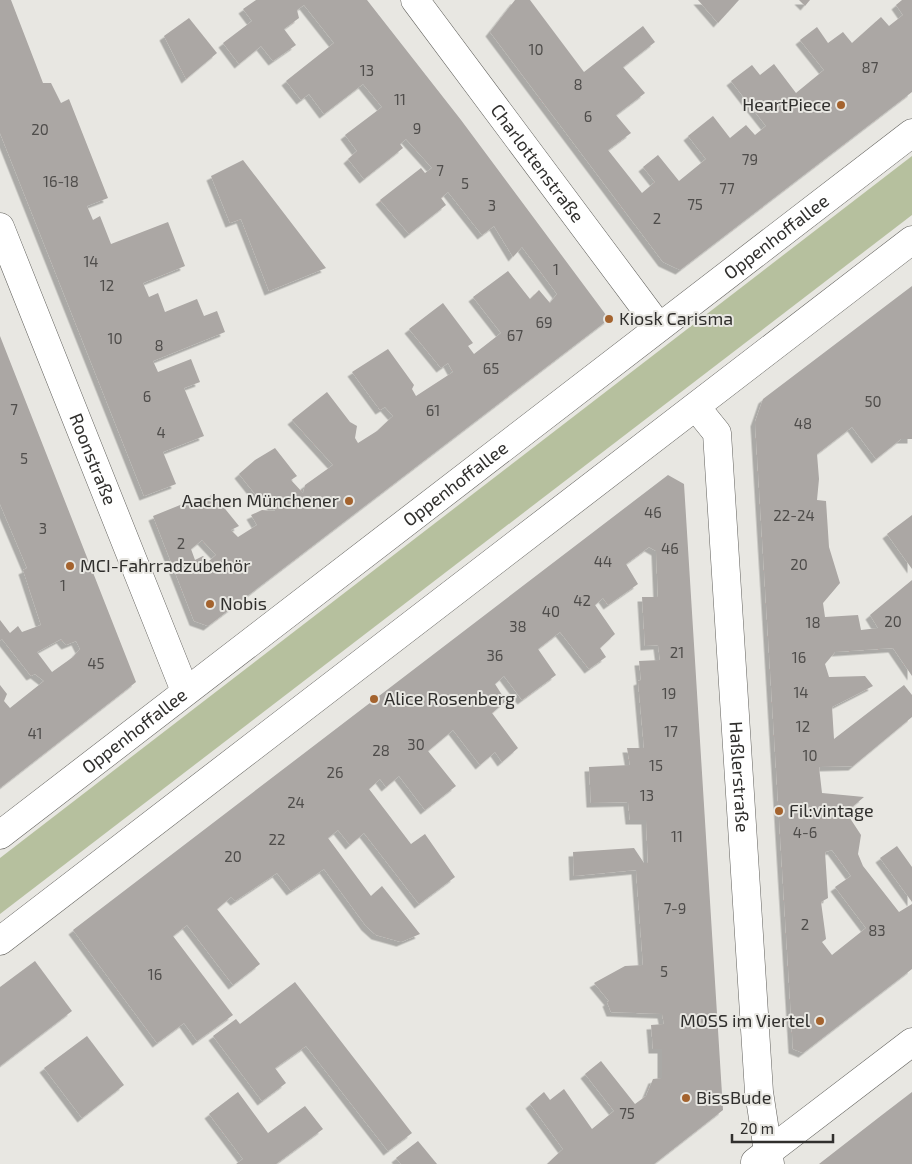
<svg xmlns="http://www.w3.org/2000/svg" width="912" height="1164" font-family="'Exo 2',sans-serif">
<defs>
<filter id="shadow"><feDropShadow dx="-4.5" dy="4.5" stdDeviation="0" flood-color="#0004"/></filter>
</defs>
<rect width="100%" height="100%" fill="#e8e7e2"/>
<!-- green -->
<path fill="#b6c09e" d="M912 156V215L0 914V858Z"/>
<!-- building -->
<g fill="#aba7a4" fill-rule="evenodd" filter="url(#shadow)">
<path d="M0 0H11L43 83H51L61 103 69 99 108 198 87 206 93 220 100 216 111 244 168 222 185 266 143 283 149 297 158 293 165 312 197 299 204 316 217 311 225 332 153 361 158 372 191 359 200 382 184 388 204 436 163 452 176 484 144 496 0 133Z"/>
<path d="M256 0H367L461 120 609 319 208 626 194 621 153 516 190 501 195 506 213 494 239 526 231 530 238 537 257 525 251 515 262 510 275 511 271 504 259 499 239 474 255 460 275 448 297 476 291 480 303 493 305 485 333 465 292 420 327 392 350 422 357 426 355 438 358 443 377 431 393 416 385 407 380 410 352 372 388 349 414 385 412 389 416 396 453 372 448 363 441 368 409 329 443 303 473 343 468 346 474 354 501 333 473 297 508 271 530 299 539 290 550 303 557 294 522 247 513 257 494 226 482 235 448 192 441 198 446 205 409 234 380 200 421 168 425 173 432 168 406 139 400 144 403 148 364 179 348 159 357 151 345 135 382 107 363 84 324 114 309 94 301 100 286 81 334 43 304 5 297 10 299 18 284 29 296 45 273 61 261 46 239 64 223 43 252 21 243 9ZM202 540 216 555 208 562 203 556 195 560 191 549Z"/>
<path d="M515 0H530L584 72 643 26 655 42 623 67 645 93 616 115 631 133 608 150 642 193 655 182 643 167 658 155 679 181 706 159 688 136 713 116 730 138 746 125 755 135 766 126 731 81 752 65 760 75 774 64 796 93 824 70 800 40 817 27 828 43 843 32 852 43 881 17 889 26 903 15 896 5 902 0H912V92L680 270 663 262 490 32Z"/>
<path d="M698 0H739L718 23Z"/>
<path d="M799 0H810L805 6Z"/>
<path d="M189 18 217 53 186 79 164 36Z"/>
<path d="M243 160 326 268 269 291 241 219 230 223 211 176Z"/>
<path d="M912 286V439H901L876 459 852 427 817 454 819 479 817 500 826 501 829 547 840 583 823 603 825 617 858 615 861 630 878 628 870 615 912 580V676L893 648 835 652 825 664 829 677 865 676 873 686 832 707 834 739 904 685 912 695V717L853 766 819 767 822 793 864 797 846 812 861 835 858 854 863 866 899 912 912 904V969L803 1053 793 1049 755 422 763 399ZM832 850 851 876 835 887 866 928 832 955 822 942 826 939 821 902 828 898 825 852Z"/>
<path d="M0 336 136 682 0 788V685L7 694 4 701 10 708 44 681 35 674 31 676 2 639 0 641V620L10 633 18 626 22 632 41 625 23 570 27 568 0 504ZM61 639 66 645 76 641 80 649 73 657 52 672 37 652Z"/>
<path d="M668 475 684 484 723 1110 654 1164H547L563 1149 530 1104 544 1092 550 1100 564 1089 592 1129 614 1111 585 1074 601 1061 635 1104 646 1096 653 1079 662 1078V1049H653L651 1025 664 1024 662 1014 611 1012 607 1002 609 1001 594 983 625 966 643 965 636 870 574 876 573 852 634 848 644 863H648L646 820H630L628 802 591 803 589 767 630 765 627 748H644L638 681 641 680 639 661 660 660 658 645 645 646 642 597H658L656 551 649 547 626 564 638 584 608 605 603 598 595 605 615 634 600 648 606 657 589 669 560 632 538 649 556 675 522 700 504 676 495 684 506 701 492 713 518 748 502 762 495 752 480 765 453 730 428 751 456 786 425 810 399 776 386 787 380 779 369 789 411 844 425 834 455 877 419 904 364 833 350 845 338 830 328 838 371 896 382 886 420 934 401 942 376 935 366 926 324 869 291 891 277 873 235 901 231 897 217 909 260 964 233 985 187 925 173 936 233 1015 197 1041 184 1023 157 1043 73 930Z"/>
<path d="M912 515V569L887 534Z"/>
<path d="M897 846 912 867V902L880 858Z"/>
<path d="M35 961 72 1011 0 1066V987Z"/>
<path d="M295 982 412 1133 388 1151 306 1046 275 1068 286 1083 262 1101 213 1036 236 1019 240 1024Z"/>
<path d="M87 1036 124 1085 82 1118 44 1068Z"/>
<path d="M238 1092 268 1133 305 1106 323 1129 276 1164H236L243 1159 209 1114Z"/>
<path d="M912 1092V1164H819L882 1115Z"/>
<path d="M418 1141 437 1164H401L396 1158Z"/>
</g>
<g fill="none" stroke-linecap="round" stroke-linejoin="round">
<defs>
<g id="street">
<path id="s1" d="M415 0 659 327"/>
<path id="s2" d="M0 227 185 691"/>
<path id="s3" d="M696 407 717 433 759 1092 770 1164"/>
<path d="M755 1162 912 1042"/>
</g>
<g id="secondary">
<path id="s4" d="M0 835 912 133"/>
<path d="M0 941 912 240"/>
</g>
</defs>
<!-- street casing -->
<use href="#street" stroke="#62615d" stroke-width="29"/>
<!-- secondary casing -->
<use href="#secondary" stroke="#62615d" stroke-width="29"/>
<!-- street -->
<use href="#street" stroke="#fff" stroke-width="28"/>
<!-- secondary -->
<use href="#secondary" stroke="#fff" stroke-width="28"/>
</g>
<!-- markers -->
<g fill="#a4632e" stroke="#e8e7e2" stroke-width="2">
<circle cx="841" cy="105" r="5"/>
<circle cx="609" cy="319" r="5"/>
<circle cx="349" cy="501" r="5"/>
<circle cx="70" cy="566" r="5"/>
<circle cx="210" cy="604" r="5"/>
<circle cx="374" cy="699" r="5"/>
<circle cx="779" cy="811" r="5"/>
<circle cx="820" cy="1021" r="5"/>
<circle cx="686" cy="1098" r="5"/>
</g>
<g text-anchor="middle" stroke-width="4" stroke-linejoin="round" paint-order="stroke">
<!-- number labels -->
<g font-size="15" fill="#4f4d4b">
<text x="536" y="55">10</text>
<text x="870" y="73">87</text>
<text x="367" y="76">13</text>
<text x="578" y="90">8</text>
<text x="400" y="105">11</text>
<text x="588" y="122">6</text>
<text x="417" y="134">9</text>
<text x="40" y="135">20</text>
<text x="750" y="165">79</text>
<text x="440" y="176">7</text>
<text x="61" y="187">16-18</text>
<text x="465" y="189">5</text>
<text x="727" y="194">77</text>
<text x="695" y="210">75</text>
<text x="492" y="211">3</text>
<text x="657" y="224">2</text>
<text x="91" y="267">14</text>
<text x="556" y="275">1</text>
<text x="107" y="291">12</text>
<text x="544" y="328">69</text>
<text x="515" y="341">67</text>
<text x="115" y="344">10</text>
<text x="159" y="351">8</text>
<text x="491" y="374">65</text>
<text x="147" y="402">6</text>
<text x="873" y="407">50</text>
<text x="14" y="415">7</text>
<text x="433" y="416">61</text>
<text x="803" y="429">48</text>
<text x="161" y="438">4</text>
<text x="24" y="464">5</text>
<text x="653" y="518">46</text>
<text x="794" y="521">22-24</text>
<text x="43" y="534">3</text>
<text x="181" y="549">2</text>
<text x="670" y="554">46</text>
<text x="603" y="567">44</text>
<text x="799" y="570">20</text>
<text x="63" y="591">1</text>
<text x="582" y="606">42</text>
<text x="551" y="617">40</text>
<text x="893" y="627">20</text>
<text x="813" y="628">18</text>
<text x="518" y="632">38</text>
<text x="677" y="658">21</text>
<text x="495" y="661">36</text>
<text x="799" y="663">16</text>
<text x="96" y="669">45</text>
<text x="801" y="698">14</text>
<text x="669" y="699">19</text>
<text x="803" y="732">12</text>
<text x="671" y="737">17</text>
<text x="35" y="739">41</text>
<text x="416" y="750">30</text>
<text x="381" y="756">28</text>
<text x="810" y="761">10</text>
<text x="656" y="771">15</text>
<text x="335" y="778">26</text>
<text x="647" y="801">13</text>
<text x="296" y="808">24</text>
<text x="805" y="838">4-6</text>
<text x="677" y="842">11</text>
<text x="277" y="845">22</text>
<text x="233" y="862">20</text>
<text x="675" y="914">7-9</text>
<text x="805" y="930">2</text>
<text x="877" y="936">83</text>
<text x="664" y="977">5</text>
<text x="155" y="980">16</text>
<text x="627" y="1119">75</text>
</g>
<!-- poi labels -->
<g font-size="18" fill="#302f2d" stroke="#e8e7e2" text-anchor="start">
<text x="831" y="111" text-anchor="end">HeartPiece</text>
<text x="619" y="325">Kiosk Carisma</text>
<text x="339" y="507" text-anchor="end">Aachen Münchener</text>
<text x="80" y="572">MCI-Fahrradzubehör</text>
<text x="220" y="610">Nobis</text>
<text x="384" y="705">Alice Rosenberg</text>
<text x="789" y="817">Fil:vintage</text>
<text x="810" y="1027" text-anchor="end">MOSS im Viertel</text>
<text x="696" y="1104">BissBude</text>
</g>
<!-- street labels -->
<g font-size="18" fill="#302f2d" stroke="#e8e7e2">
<text dy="6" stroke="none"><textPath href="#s1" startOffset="204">Charlottenstraße</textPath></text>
<text dy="6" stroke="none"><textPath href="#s4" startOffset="980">Oppenhoffallee</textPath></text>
<text dy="6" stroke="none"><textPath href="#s2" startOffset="250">Roonstraße</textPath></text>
<text dy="6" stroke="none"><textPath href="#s4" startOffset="575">Oppenhoffallee</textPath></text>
<text dy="6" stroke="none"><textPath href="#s4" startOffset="170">Oppenhoffallee</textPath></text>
<text dy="6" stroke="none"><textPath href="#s3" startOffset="378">Haßlerstraße</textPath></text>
</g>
</g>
<!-- scale -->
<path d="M732 1134v8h101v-8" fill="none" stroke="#302f2d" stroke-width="2.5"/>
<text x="740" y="1134" font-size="15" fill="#302f2d" stroke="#e8e7e2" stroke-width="4" paint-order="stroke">20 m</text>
</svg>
